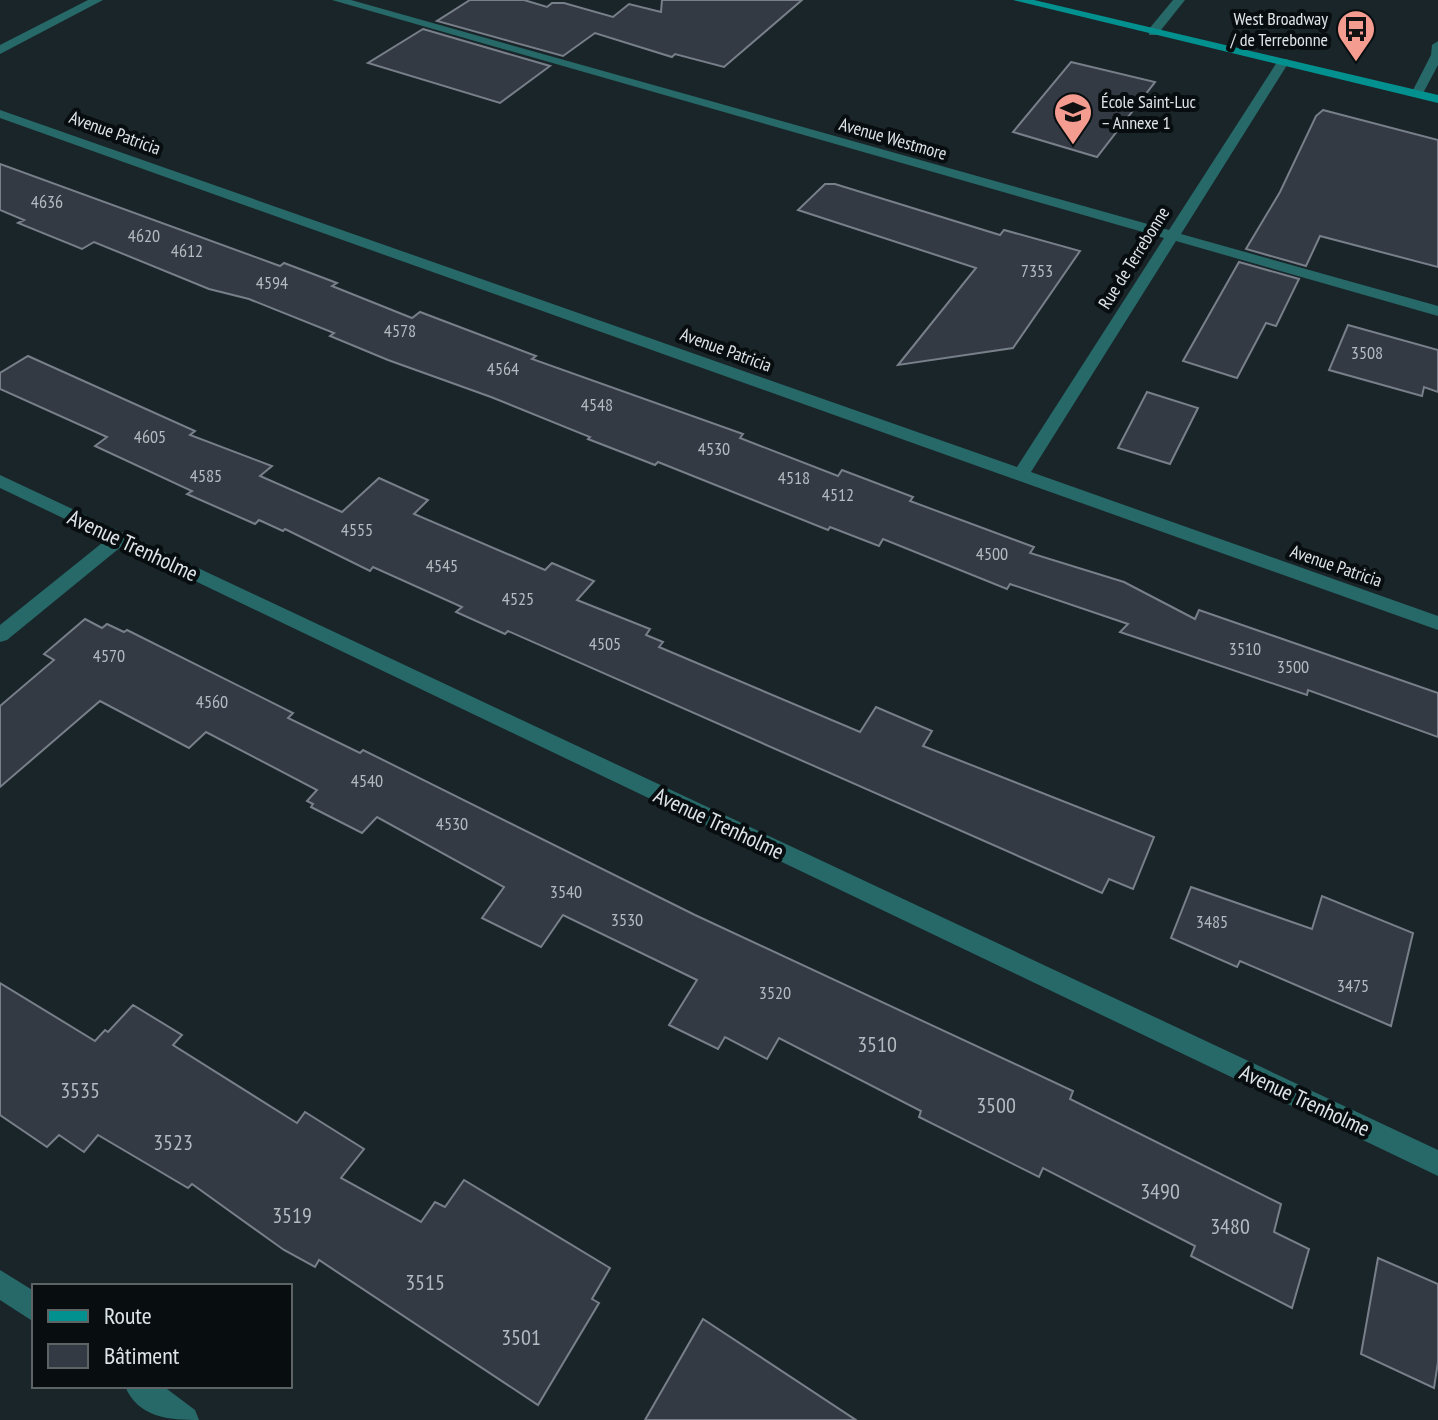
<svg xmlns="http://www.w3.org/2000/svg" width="1438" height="1420" font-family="'PT Sans Narrow',sans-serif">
<rect width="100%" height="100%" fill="#1a2529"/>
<!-- building -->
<g fill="#343a43" stroke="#787f8a" stroke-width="2">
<path d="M470 0H524L547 7 552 3H564L613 17 629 4 661 12 662 0H802L724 67 675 54 672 57 595 33 563 56 437 21Z"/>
<path d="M423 29 550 66 500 103 368 63Z"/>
<path d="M1071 62 1155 82 1097 157 1013 132Z"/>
<path d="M1323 110 1438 140V267L1320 236 1306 266 1246 249 1280 192 1316 116Z"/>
<path d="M0 164 280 266 284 263 337 283 332 286 412 318 420 312 536 356 532 359 743 434 740 438 838 476 842 470 913 497 910 501 1034 547 1030 553 1124 582 1195 619 1199 610 1438 693V737L1308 690 1307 695 1120 632 1128 624 1010 584 1007 589 883 539 879 546 830 527 828 530 658 462 655 465 588 439 590 437 491 397 388 360 330 336 334 333 249 299 209 289 94 242 82 249 18 223 24 220 0 210Z"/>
<path d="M825 184H835L1000 235 1004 230 1080 251 1013 348 898 365 976 268 798 210Z"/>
<path d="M1239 262 1299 279 1276 326 1266 323 1237 378 1183 361Z"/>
<path d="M1348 325 1438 350V392L1424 387 1422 396 1329 370Z"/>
<path d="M28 356 195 431 190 435 272 466 260 476 342 512 379 478 428 500 414 514 545 570 552 563 594 581 577 600 650 629 646 635 663 642 659 647 860 732 876 707 932 731 923 746 1154 837 1133 889 1109 879 1102 893 508 631 505 634 456 612 462 607 373 567 370 571 285 529 283 531 259 520 255 524 187 494 192 491 95 446 107 437 0 389V373Z"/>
<path d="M1147 392 1198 408 1170 464 1118 448Z"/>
<path d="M85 619 102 628 107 624 124 632 127 630 293 713 288 718 360 753 363 750 695 915 1073 1091 1070 1099 1281 1204 1274 1232 1309 1249 1292 1308 1191 1256 1195 1246 1043 1168 1039 1177 919 1117 921 1111 779 1038 767 1059 725 1037 718 1049 669 1025 697 980 563 915 541 947 482 918 504 887 377 817 362 833 311 807 313 804 307 801 317 790 206 732 189 748 100 701 0 787V706L54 660 44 654Z"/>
<path d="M1191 887 1312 929 1322 896 1413 933 1391 1026 1240 961 1237 967 1171 938Z"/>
<path d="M0 983 95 1041 105 1030 108 1032 133 1005 182 1035 173 1045 297 1123 305 1112 364 1149 341 1178 421 1222 435 1202 445 1207 464 1180 610 1268 592 1299 599 1303 538 1405 319 1260 315 1267 284 1250 192 1184 188 1188 98 1135 84 1152 59 1135 47 1147 0 1115Z"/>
<path d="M1378 1258 1438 1284V1362L1434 1388 1361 1354Z"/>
<path d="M703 1319 856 1420H645Z"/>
</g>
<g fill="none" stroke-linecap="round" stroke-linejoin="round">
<!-- lane -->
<g fill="#266968" fill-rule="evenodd">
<path d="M1173 0H1185L1157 35H1149V29Z"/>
<path d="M1438 41V65L1421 97H1413L1411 94 1431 55 1432 45Z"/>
</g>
<!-- street -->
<g fill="#266968" fill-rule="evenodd">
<path d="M88 0H103L0 54V45Z"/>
<path d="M332 0H351L1169 230 1279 59H1287L1289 62 1181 234 1438 306V316L1176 241 1031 472 1438 616V630L0 118V110L1017 467 1164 238Z"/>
<path d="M0 475 1438 1150V1176L122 546 7 640 0 642V625L107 539 0 488Z"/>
<path d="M0 1270 34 1291V1322L0 1300Z"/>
<path d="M125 1386H163L195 1410 199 1420C169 1420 138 1418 125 1386Z"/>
</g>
<!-- secondary -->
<path fill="#039190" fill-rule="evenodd" d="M1013 0H1034L1438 95V103Z"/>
</g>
<!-- icons -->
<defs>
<symbol id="bus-pin" viewBox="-11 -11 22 30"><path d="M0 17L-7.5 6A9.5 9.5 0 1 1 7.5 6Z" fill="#f59c90" stroke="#080d0f"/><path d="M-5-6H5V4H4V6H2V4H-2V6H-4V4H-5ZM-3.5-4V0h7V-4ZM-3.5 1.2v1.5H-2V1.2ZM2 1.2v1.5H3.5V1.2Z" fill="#111"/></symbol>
<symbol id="school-pin" viewBox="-11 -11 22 30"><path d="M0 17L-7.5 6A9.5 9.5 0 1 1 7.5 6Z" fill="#f59c90" stroke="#080d0f"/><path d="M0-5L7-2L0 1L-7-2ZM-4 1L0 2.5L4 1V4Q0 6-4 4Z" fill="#111"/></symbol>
</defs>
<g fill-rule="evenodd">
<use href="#bus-pin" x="1334" y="7" width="44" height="60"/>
<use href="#school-pin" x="1051" y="90" width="44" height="60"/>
</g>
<g text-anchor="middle" stroke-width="8" stroke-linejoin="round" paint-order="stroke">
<!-- far-poi labels -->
<g font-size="18" fill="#dee5e9" stroke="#080d0f" text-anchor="end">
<text x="1328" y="25">West Broadway<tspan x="1328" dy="21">/ de Terrebonne</tspan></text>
<text x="1101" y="108" text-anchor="start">École Saint-Luc<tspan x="1101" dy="21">– Annexe 1</tspan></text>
</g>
<!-- far-street labels -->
<g font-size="18" fill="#dee5e9" stroke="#080d0f">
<text transform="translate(115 133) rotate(20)" y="6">Avenue Patricia</text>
<text transform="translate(893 139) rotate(16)" y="6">Avenue Westmore</text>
<text transform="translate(1134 258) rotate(-58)" y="6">Rue de Terrebonne</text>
<text transform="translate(726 350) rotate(20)" y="6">Avenue Patricia</text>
<text transform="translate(1336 566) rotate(19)" y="6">Avenue Patricia</text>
</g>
<!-- number labels -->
<g font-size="18" fill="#b4bac0">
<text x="47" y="208">4636</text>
<text x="144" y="242">4620</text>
<text x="187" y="257">4612</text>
<text x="1037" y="277">7353</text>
<text x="272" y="289">4594</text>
<text x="400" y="337">4578</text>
<text x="1367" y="359">3508</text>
<text x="503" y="375">4564</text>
<text x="597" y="411">4548</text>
<text x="150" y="443">4605</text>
<text x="714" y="455">4530</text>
<text x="206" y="482">4585</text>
<text x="794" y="484">4518</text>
<text x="838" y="501">4512</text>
<text x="357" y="536">4555</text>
<text x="992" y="560">4500</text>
<text x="442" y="572">4545</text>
<text x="518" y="605">4525</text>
<text x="605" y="650">4505</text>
<text x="1245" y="655">3510</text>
<text x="109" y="662">4570</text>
<text x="1293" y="673">3500</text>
<text x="212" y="708">4560</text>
<text x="367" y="787">4540</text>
<text x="452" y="830">4530</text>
<text x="566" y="898">3540</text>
<text x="627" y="926">3530</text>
<text x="1212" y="928">3485</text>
<text x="1353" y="992">3475</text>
<text x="775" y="999">3520</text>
</g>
<!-- street labels -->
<g font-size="22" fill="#dee5e9" stroke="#080d0f">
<text transform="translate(133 545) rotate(25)" y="8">Avenue Trenholme</text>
<text transform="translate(719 823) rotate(25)" y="8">Avenue Trenholme</text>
<text transform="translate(1305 1100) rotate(25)" y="8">Avenue Trenholme</text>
</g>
<!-- near-number labels -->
<g font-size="22" fill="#b4bac0">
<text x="877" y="1052">3510</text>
<text x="80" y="1098">3535</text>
<text x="996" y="1113">3500</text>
<text x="173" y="1150">3523</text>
<text x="1160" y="1199">3490</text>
<text x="292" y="1223">3519</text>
<text x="1230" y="1234">3480</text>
<text x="425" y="1290">3515</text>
<text x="521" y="1345">3501</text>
</g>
</g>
<!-- legend -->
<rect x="32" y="1284" width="260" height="104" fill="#080d0f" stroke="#5e6366" stroke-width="2"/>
<rect x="48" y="1310" width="40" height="12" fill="#039190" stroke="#5e6366" stroke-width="2"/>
<text x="104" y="1324" font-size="24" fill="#dee5e9">Route</text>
<rect x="48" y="1344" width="40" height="24" fill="#343a43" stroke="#5e6366" stroke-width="2"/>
<text x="104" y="1364" font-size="24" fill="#dee5e9">Bâtiment</text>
</svg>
